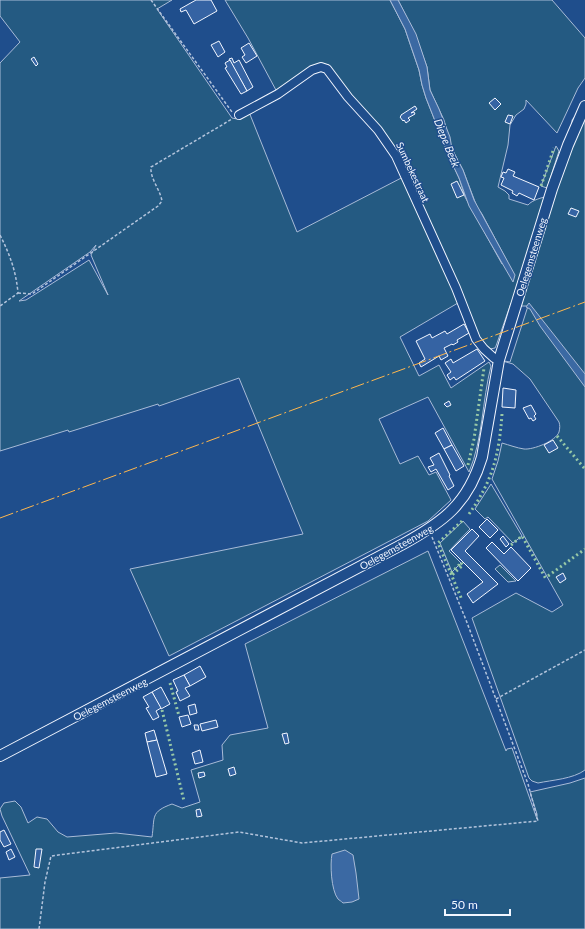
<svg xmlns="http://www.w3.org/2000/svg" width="585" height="929" font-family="Lato,sans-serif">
<rect width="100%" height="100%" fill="#1f4e8c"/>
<!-- green -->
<g fill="#245a82" stroke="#a8bbd7" fill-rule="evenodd">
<path d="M0 0H172L157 9 232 118 237 119 249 112 297 232 407 175 329 65 323 64 277 92 248 38 225 0H390L405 29 419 70 422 85 426 98 450 159 459 178 465 197 502 264 507 261 482 214 477 207 463 170 452 149 444 120 430 90 427 67 415 34 398 0H552L585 38V78L578 88 557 133 526 100V104L524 109 516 115 510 125 508 145 498 187 505 191 509 195V199L528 205C532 200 543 197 550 196L572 129V120L576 115 585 113V770C573 779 552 780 538 783L532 781 529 778 472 618 516 593 552 612 563 605 492 479 498 461 502 443C509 445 517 448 524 449 533 450 556 441 559 432 560 428 560 425 559 422L530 379 513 364 499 360 480 340 463 300 400 337 419 376 439 365 451 388 489 362 491 366C482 401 483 439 469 472L428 397 379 419 400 464 418 456 429 475 436 472 451 500 428 521 169 656 130 569 303 534 239 378 159 406 158 404 69 432 68 430 0 451V63L20 42 0 16ZM96 245 91 255 108 295 89 260 26 300 19 301 90 252ZM511 303 518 306H528L510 362 499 360 490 349 495 348 496 346Z"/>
<path d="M556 146 559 151 547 188 541 186Z"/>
<path d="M491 484 522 536 513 543 488 517 485 519 475 509Z"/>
<path d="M463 521 470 529 449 551 461 563 452 572 440 543Z"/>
<path d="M428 551 506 751 507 749 512 748 537 819V814L530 792 570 783 585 778V929H0V878L30 875 2 816 0 809 4 803 15 801 21 807 28 823 37 817 47 819 58 832 67 837 116 833 152 837C155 817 150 812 172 804L182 808 200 802 191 770 223 760 222 745 230 735 268 728 245 644Z"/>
<path d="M500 565 516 581 508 582 495 569Z"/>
</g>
<!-- water -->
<g fill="#3b69a3" stroke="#a8bbd7">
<path d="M390 0H398L416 34 427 67 430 90 439 109 450 137 452 149 463 170 474 200 515 275 513 282 469 206 459 178 450 159 426 98 422 85 419 70 405 29Z"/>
<path d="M529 303 585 374V387L540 326 530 309 526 307Z"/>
<path d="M345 850 353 855 356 873 359 899 352 902 343 903C341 901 339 900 338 899 331 890 330 864 332 854Z"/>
</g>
<!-- building -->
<g fill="#3563a3" stroke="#f2f6ff">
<path d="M196 0H211L217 11 194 24 186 10 181 12 180 9Z"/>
<path d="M219 41 225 52 218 57 211 45Z"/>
<path d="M249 43 257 56 246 63 242 57 245 55 241 48Z"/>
<path d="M34 57 38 64 36 66 31 59Z"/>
<path d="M232 58 234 63 239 60 253 87 247 91 229 59Z"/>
<path d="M230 60 247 91 241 94 225 68 227 67 225 63Z"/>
<path d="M495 98 501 104 495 110 489 103Z"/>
<path d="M415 106 417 109 411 113 414 112 415 114 408 118 410 120 406 123 404 120 403 121 400 117 401 116V115Z"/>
<path d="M508 115 513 116 510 124 505 122Z"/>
<path d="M508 169 515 172 513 176 539 187 534 200 519 193 517 196 512 193 513 191 501 185 504 178 501 177 503 172 506 173Z"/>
<path d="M457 181 464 195 457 198 451 184Z"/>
<path d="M571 208 579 211 576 217 568 214Z"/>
<path d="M464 324 469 333 457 340 458 342 453 345 452 344 444 348 448 356 441 360 439 356 421 367 419 363 425 359 416 341 430 334 432 338 445 331 447 334Z"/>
<path d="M477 349 485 361 456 380 454 377 450 380 447 375 451 372 445 363 451 359 453 363Z"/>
<path d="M503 388 516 390 515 408 502 407Z"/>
<path d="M449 401 451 405 447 407 444 404Z"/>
<path d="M531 405 536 414 534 416 536 419 533 421 531 418 529 419 523 408Z"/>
<path d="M443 428 452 445 444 449 435 433Z"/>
<path d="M553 440 558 448 549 453 544 445Z"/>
<path d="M452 445 464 466 456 471 444 449Z"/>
<path d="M439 453 450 475 449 476 454 486 448 490 436 469 431 472 428 467 434 465 430 458Z"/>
<path d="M487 519 498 530 490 538 479 527Z"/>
<path d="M472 529 479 536 465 551 498 584 473 603 467 594 483 582 451 550Z"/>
<path d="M503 536 509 544 506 547 500 539Z"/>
<path d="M492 542 504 554 511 547 531 568 518 581 486 548Z"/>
<path d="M563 573 566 579 560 583 556 577Z"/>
<path d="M200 666 206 677 190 686 184 675Z"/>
<path d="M184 675 190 686 185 688 190 696 180 701 176 692 178 691 173 680Z"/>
<path d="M161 687 170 704 161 709 152 692Z"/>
<path d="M152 692 161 708 156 711 159 717 153 720 146 708 149 707 143 697Z"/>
<path d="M195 704 197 713 190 715 188 706Z"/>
<path d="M188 715 191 724 182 727 179 717Z"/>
<path d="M216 720 218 727 202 731 200 724Z"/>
<path d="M194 725H198L199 730H195Z"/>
<path d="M154 730 157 740 147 742 145 733Z"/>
<path d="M287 733 289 743 285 744 282 734Z"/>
<path d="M157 740 167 774 156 777 147 742Z"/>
<path d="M200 750 203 762 195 764 192 753Z"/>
<path d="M234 767 236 774 230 776 228 769Z"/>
<path d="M204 772 205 776 199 778 198 773Z"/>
<path d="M200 809 202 816 197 817 196 810Z"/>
<path d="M4 830 11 844 4 847 0 840V832Z"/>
<path d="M11 849 15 857 9 860 6 852Z"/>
<path d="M36 849H42L39 868 34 867Z"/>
</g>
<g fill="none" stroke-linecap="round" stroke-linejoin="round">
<defs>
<path id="minor" d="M239 115 278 94 312 70 321 67 327 69 348 97 378 130 396 156 456 288 476 339 484 349 494 358 499 360"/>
<path id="tertiary" d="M0 756 403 544C443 522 468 504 482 457L499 360 552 189 568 145 585 106"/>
</defs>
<!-- minor casing -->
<use href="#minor" stroke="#f2f6ff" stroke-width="10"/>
<!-- tertiary casing -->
<use href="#tertiary" stroke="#f2f6ff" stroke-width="12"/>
<!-- path -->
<g stroke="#b3c4dc" stroke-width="1.5" stroke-dasharray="3 2" stroke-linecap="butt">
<path d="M151 0 232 112"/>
<path d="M0 235C10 255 16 271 18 293L0 306"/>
<path d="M18 293 32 294 158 206 162 201C160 189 150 179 151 167L232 119"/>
<path d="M496 699 585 650"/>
<path d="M39 929 45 882 51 856 239 832 302 843 538 821 528 784 466 620 432 537"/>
</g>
<!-- minor -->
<use href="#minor" stroke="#1f4e8c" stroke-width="8"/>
<!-- tertiary -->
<use href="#tertiary" stroke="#1f4e8c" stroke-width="10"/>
<!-- hedge -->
<g stroke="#97c8a6" stroke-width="3" stroke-dasharray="2 3" stroke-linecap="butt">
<path d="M541 186 554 148"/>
<path d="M557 436 585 469"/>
<path d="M468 465 474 439 484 368"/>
<path d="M469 514C493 480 499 455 502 414"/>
<path d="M462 521 438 543 462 600"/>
<path d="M511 545 522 536 546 579"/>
<path d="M461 563 463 565 452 575 451 573Z"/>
<path d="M548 576 585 549"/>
<path d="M170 683 179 716"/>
<path d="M162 710 184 801"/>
</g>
<!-- power -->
<path stroke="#ffb74d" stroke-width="1" stroke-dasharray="14 3 2 3" stroke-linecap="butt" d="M0 518 585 302"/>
</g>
<g text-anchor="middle" stroke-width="3" stroke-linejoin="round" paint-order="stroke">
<!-- street labels -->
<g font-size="10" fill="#f2f6ff" stroke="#1f4e8c">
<text transform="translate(413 172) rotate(65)" y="4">Sumbekestraat</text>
<text transform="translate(531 257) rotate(-73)" y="4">Oelegemsteenweg</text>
<text transform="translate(396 547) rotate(-29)" y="4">Oelegemsteenweg</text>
<text transform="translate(110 699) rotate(-27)" y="4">Oelegemsteenweg</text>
</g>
<!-- water labels -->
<g font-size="11" font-style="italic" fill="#f2f6ff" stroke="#1f4e8c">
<text transform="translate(447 143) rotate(68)" y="4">Diepe Beek</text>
</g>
</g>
<!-- scale -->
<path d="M445 909v6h65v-6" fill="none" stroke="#f2f6ff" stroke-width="2"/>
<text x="451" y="909" font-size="12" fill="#f2f6ff" stroke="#1f4e8c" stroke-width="3" paint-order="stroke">50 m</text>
</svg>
